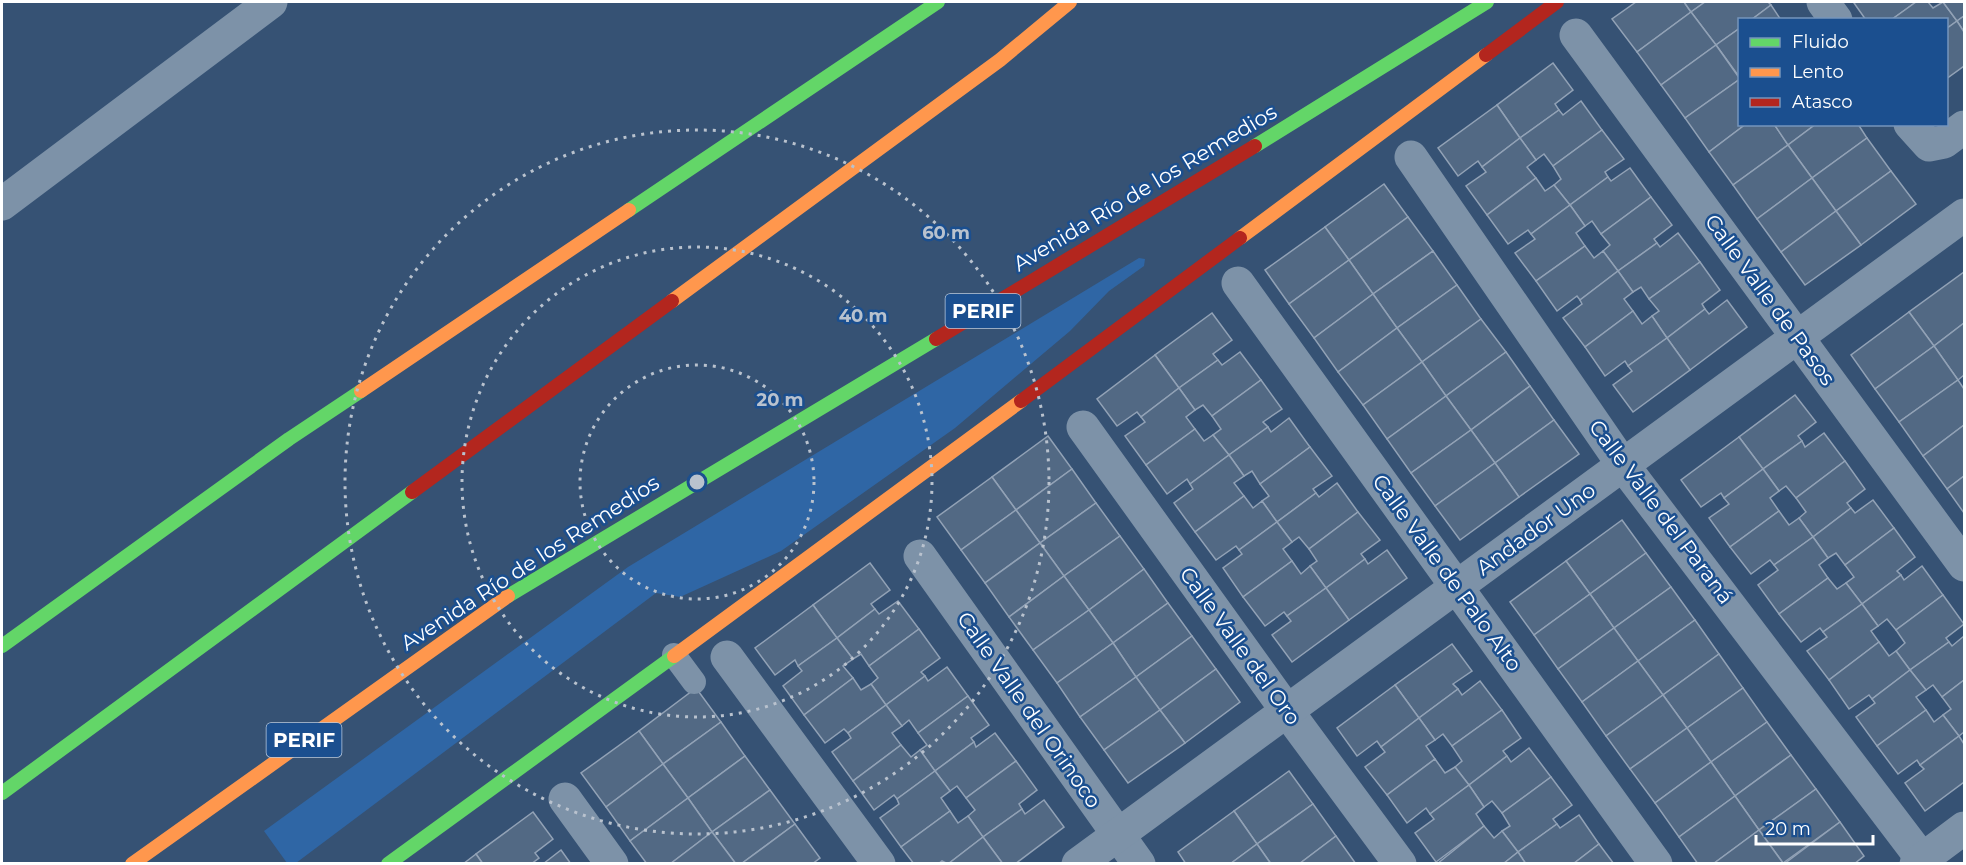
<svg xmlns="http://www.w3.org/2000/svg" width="1966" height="865" font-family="Montserrat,sans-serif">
<rect width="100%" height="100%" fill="#365274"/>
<!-- green -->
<path fill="#2f66a5" d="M1139 258 1145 259 1144 266 1109 291 1070 331 955 428 781 551 680 597 656 593 296 863H287L264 831 628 567Z"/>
<!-- building -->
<g fill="#526984" stroke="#92a2b6" stroke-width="1.5">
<path d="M1636 2H1684L1691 12 1637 52 1612 19Z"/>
<path d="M1684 2H1705L1691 12Z"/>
<path d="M1705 2H1768L1771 5 1751 20H1740V28L1716 45 1691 12Z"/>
<path d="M1856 2H1916L1891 20H1866L1854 3Z"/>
<path d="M1916 2H1928L1933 8 1943 2 1957 21 1946 29V20H1891Z"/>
<path d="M1943 2H1964V16L1957 21Z"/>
<path d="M1771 5 1781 20H1751Z"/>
<path d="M1691 12 1716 45 1661 85 1637 52Z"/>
<path d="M1964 16V32L1957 21Z"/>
<path d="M1957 21 1964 32V66L1946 79V29Z"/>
<path d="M1740 28V78L1716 45Z"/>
<path d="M1716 45 1740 79 1685 118 1661 85Z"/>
<path d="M1553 63 1573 90 1555 104 1559 110 1520 138 1497 105Z"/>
<path d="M1740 79V124H1746L1709 152 1685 118Z"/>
<path d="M1581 101 1602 130 1553 166 1544 154 1536 160 1520 138 1559 110 1563 115Z"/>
<path d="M1497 105 1520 138 1482 167 1478 161 1458 176 1438 148Z"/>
<path d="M1746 124H1774L1788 145 1733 185 1709 152Z"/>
<path d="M1774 124H1816L1788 145Z"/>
<path d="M1816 124H1858L1867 138 1812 178 1788 145Z"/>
<path d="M1602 130 1624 159 1605 172 1608 177 1570 205 1554 185 1561 179 1553 166Z"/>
<path d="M1520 138 1536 160 1527 167 1536 178 1487 215 1466 186 1486 172 1482 167Z"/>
<path d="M1867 138 1891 171 1836 211 1812 178Z"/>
<path d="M1788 145 1812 178 1757 219 1733 185Z"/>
<path d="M1630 168 1651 197 1601 234 1592 221 1585 226 1570 205 1608 177 1611 181Z"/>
<path d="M1891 171 1916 204 1861 245 1836 211Z"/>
<path d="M1536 178 1545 191 1554 185 1570 205 1531 234 1528 230 1508 244 1487 215Z"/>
<path d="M1812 178 1836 211 1781 252 1757 219Z"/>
<path d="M1384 184 1408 217 1349 260 1325 227Z"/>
<path d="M1651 197 1672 225 1654 239 1657 243 1618 271 1603 251 1610 245 1601 234Z"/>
<path d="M1570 205 1585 226 1576 233 1585 246 1536 281 1515 253 1535 239 1531 234Z"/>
<path d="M1836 211 1861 245 1805 285 1781 252Z"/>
<path d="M1408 217 1433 251 1373 294 1349 260Z"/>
<path d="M1325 227 1349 260 1289 304 1265 270Z"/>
<path d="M1678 233 1700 262 1649 299 1641 287 1633 292 1618 271 1657 243 1660 247Z"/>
<path d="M1585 246 1594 258 1603 251 1618 271 1580 300 1577 296 1557 311 1536 281Z"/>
<path d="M1433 251 1457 285 1397 328 1373 294Z"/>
<path d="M1349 260 1373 294 1314 338 1289 304Z"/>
<path d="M1700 262 1720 290 1702 304 1705 309 1667 338 1652 316 1659 311 1649 299Z"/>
<path d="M1618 271 1633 292 1624 299 1633 311 1585 347 1563 318 1582 304 1580 300Z"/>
<path d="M1964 272V323L1934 346 1909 312Z"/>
<path d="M1457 285 1481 319 1422 362 1397 328Z"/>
<path d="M1373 294 1397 328 1338 372 1314 338Z"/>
<path d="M1727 300 1747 327 1690 370 1667 338 1705 309 1709 314Z"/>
<path d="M1633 311 1642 324 1652 316 1667 338 1628 366 1625 361 1605 376 1585 347Z"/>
<path d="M1909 312 1934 346 1875 389 1851 355Z"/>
<path d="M1212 313 1232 340 1213 354 1218 360 1179 388 1155 355Z"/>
<path d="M1481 319 1506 352 1446 396 1422 362Z"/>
<path d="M1964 323V375L1958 380 1934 346Z"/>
<path d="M1397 328 1422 362 1363 405 1338 372Z"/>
<path d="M1667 338 1690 370 1633 412 1613 385 1632 371 1628 366Z"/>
<path d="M1934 346 1958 380 1899 422 1875 389Z"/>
<path d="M1240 352 1261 380 1212 416 1203 405 1195 410 1179 388 1218 360 1222 365Z"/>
<path d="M1506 352 1530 386 1471 430 1446 396Z"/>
<path d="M1155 355 1179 388 1141 417 1137 412 1117 426 1097 399Z"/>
<path d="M1422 362 1446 396 1387 439 1363 405Z"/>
<path d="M1261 380 1282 409 1263 422 1268 427 1229 455 1213 435 1221 429 1212 416Z"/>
<path d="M1958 380 1964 389V425L1923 456 1899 422Z"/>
<path d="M1530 386 1554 420 1495 463 1471 430Z"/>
<path d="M1179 388 1195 410 1186 417 1195 429 1146 465 1125 436 1145 422 1141 417Z"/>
<path d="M1795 395 1816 422 1798 436 1802 441 1763 469 1739 437Z"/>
<path d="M1446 396 1471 430 1411 473 1387 439Z"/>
<path d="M1289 418 1310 447 1260 484 1252 471 1244 476 1229 455 1268 427 1271 432Z"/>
<path d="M1554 420 1579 454 1519 497 1495 463Z"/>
<path d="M1964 425V476L1947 489 1923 456Z"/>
<path d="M1195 429 1204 441 1213 435 1229 455 1190 484 1187 479 1167 494 1146 465Z"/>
<path d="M1471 430 1495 463 1435 506 1411 473Z"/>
<path d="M1824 433 1845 461 1796 498 1786 486 1779 491 1763 469 1802 441 1805 447Z"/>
<path d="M1048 436 1072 469 1016 510 992 477Z"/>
<path d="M1739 437 1763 469 1724 498 1721 493 1701 507 1681 480Z"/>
<path d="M1310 447 1332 476 1313 489 1316 493 1277 522 1262 501 1269 496 1260 484Z"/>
<path d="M1229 455 1244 476 1234 483 1244 496 1195 532 1174 503 1193 489 1190 484Z"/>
<path d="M1845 461 1865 489 1847 503 1851 508 1813 537 1799 518 1806 512 1796 498Z"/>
<path d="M1495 463 1519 497 1460 540 1435 506Z"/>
<path d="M1072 469 1096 503 1040 543 1016 510Z"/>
<path d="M1763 469 1779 491 1770 498 1779 511 1730 547 1709 518 1729 504 1724 498Z"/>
<path d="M1964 476V513L1947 489Z"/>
<path d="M992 477 1016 510 961 550 937 517Z"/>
<path d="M1337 483 1358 512 1309 549 1299 537 1292 542 1277 522 1316 493 1319 497Z"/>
<path d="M1244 496 1253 508 1262 501 1277 522 1239 550 1236 546 1216 560 1195 532Z"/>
<path d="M1873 500 1894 528 1845 565 1836 553 1828 558 1813 537 1851 508 1855 513Z"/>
<path d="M1096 503 1120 536 1064 576 1040 543Z"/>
<path d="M1016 510 1040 543 985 583 961 550Z"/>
<path d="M1779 511 1789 525 1799 518 1813 537 1774 565 1770 560 1751 574 1730 547Z"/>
<path d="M1358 512 1380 540 1361 554 1365 559 1326 588 1310 566 1317 561 1309 549Z"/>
<path d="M1622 520 1646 553 1590 594 1566 561Z"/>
<path d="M1277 522 1292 542 1283 549 1292 561 1243 597 1223 568 1242 554 1239 550Z"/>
<path d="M1894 528 1915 557 1897 571 1901 575 1862 604 1846 583 1854 577 1845 565Z"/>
<path d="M1120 536 1144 569 1089 610 1064 576Z"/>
<path d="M1813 537 1828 558 1819 565 1828 578 1779 614 1758 585 1778 570 1774 565Z"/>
<path d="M1040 543 1064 576 1009 617 985 583Z"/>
<path d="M1387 550 1407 578 1349 620 1326 588 1365 559 1368 564Z"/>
<path d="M1646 553 1671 587 1614 628 1590 594Z"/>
<path d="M1292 561 1301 574 1310 566 1326 588 1287 616 1284 612 1265 626 1243 597Z"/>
<path d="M1566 561 1590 594 1534 635 1510 602Z"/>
<path d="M870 563 890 590 871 604 875 609 837 638 813 605Z"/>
<path d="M1922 566 1943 595 1896 630 1887 619 1878 626 1862 604 1901 575 1904 580Z"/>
<path d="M1144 569 1168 603 1113 643 1089 610Z"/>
<path d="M1064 576 1089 610 1033 650 1009 617Z"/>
<path d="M1828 578 1837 589 1846 583 1862 604 1823 632 1820 628 1801 642 1779 614Z"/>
<path d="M1671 587 1695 620 1638 661 1614 628Z"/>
<path d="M1326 588 1349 620 1292 662 1272 635 1291 621 1287 616Z"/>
<path d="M1590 594 1614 628 1558 669 1534 635Z"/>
<path d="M1943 595 1964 624 1946 638 1949 642 1910 670 1896 651 1905 643 1896 630Z"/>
<path d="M898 601 919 629 869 666 861 654 853 659 837 638 875 609 879 614Z"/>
<path d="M1168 603 1192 636 1136 677 1113 643Z"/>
<path d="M1862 604 1878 626 1871 631 1879 642 1829 680 1807 651 1827 637 1823 632Z"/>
<path d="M813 605 837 638 798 666 795 660 775 675 755 648Z"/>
<path d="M1089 610 1113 643 1057 683 1033 650Z"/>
<path d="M1695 620 1719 654 1663 695 1638 661Z"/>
<path d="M1614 628 1638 661 1582 702 1558 669Z"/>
<path d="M919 629 940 658 921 672 925 676 886 705 871 684 878 678 869 666Z"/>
<path d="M1192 636 1216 669 1160 710 1136 677Z"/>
<path d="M1964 636V680L1942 697 1933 685 1926 690 1910 670 1949 642 1952 646Z"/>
<path d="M837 638 853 659 843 666 853 678 804 715 783 686 802 671 798 666Z"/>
<path d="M1879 642 1889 656 1896 651 1910 670 1872 699 1869 695 1849 709 1829 680Z"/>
<path d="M1113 643 1136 677 1080 717 1057 683Z"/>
<path d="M1452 644 1472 671 1453 684 1458 689 1419 718 1395 685Z"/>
<path d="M1719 654 1743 688 1687 728 1663 695Z"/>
<path d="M1638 661 1663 695 1606 736 1582 702Z"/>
<path d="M947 667 968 696 918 733 909 720 902 726 886 705 925 676 928 681Z"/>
<path d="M1216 669 1240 702 1185 743 1160 710Z"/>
<path d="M1910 670 1926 690 1916 697 1926 710 1877 746 1856 717 1875 703 1872 699Z"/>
<path d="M1136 677 1160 710 1104 750 1080 717Z"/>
<path d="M853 678 861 690 871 684 886 705 848 733 844 729 825 743 804 715Z"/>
<path d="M1964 680V732L1959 736 1943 715 1951 709 1942 697Z"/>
<path d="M1480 681 1502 710 1452 746 1443 734 1435 740 1419 718 1458 689 1462 695Z"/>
<path d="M1395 685 1419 718 1381 747 1377 741 1357 756 1337 728Z"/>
<path d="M696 688 721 722 663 764 639 731Z"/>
<path d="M1743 688 1767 722 1711 762 1687 728Z"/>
<path d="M1663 695 1687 728 1630 769 1606 736Z"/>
<path d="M968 696 989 725 971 738 974 742 935 771 920 750 927 745 918 733Z"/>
<path d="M886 705 902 726 892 733 901 745 853 781 832 752 851 738 848 733Z"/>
<path d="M1160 710 1185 743 1128 783 1104 750Z"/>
<path d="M1502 710 1521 738 1503 751 1507 756 1469 785 1455 767 1462 761 1452 746Z"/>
<path d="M1926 710 1934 722 1943 715 1959 736 1920 765 1917 760 1898 774 1877 746Z"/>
<path d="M1419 718 1435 740 1426 746 1435 759 1387 795 1365 767 1385 752 1381 747Z"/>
<path d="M721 722 745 756 688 798 663 764Z"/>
<path d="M1767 722 1791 755 1735 796 1711 762Z"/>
<path d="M1687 728 1711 762 1655 803 1630 769Z"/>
<path d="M639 731 663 764 606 807 581 773Z"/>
<path d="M995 733 1016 761 966 798 957 786 950 791 935 771 974 742 976 747Z"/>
<path d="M1959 736 1964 744V782L1925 811 1905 783 1924 769 1920 765Z"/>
<path d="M901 745 911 757 920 750 935 771 897 799 894 795 874 810 853 781Z"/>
<path d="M1529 748 1551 777 1502 813 1492 801 1484 807 1469 785 1507 756 1511 762Z"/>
<path d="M1791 755 1816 789 1759 830 1735 796Z"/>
<path d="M745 756 770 790 712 832 688 798Z"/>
<path d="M1435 759 1445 773 1455 767 1469 785 1430 814 1426 808 1407 823 1387 795Z"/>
<path d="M1016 761 1037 790 1019 804 1022 809 983 837 968 816 975 810 966 798Z"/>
<path d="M1711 762 1735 796 1679 837 1655 803Z"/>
<path d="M663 764 688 798 630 841 606 807Z"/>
<path d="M935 771 950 791 941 798 950 811 901 847 880 818 899 804 897 799Z"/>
<path d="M1289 771 1313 804 1257 844 1234 811Z"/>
<path d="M1551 777 1572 805 1553 819 1557 824 1518 852 1502 831 1510 826 1502 813Z"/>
<path d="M1469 785 1484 807 1476 814 1484 826 1436 862 1415 833 1434 819 1430 814Z"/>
<path d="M1816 789 1840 822 1783 863 1759 830Z"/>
<path d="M770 790 795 824 741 864H736L712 832Z"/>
<path d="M1735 796 1759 830 1713 864H1698L1679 837Z"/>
<path d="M688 798 712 832 670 864H647L630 841Z"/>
<path d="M1044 800 1064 827 1015 864H1003L983 837 1022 809 1025 814Z"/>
<path d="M1313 804 1336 836 1299 864H1271L1257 844Z"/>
<path d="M950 811 958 823 968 816 983 837 948 864 942 861 938 864H914L901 847Z"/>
<path d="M1234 811 1257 844 1230 864H1186L1178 852Z"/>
<path d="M533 812 553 839 535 853 539 858 531 864H483L476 854Z"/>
<path d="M1579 815 1599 844 1573 864H1526L1518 852 1557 824 1560 828Z"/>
<path d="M1840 822 1864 856 1854 864H1784Z"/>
<path d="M795 824 820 858 812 864H741Z"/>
<path d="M1484 826 1494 838 1502 831 1518 852 1503 864H1437Z"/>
<path d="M1759 830 1783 863 1713 864Z"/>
<path d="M712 832 736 864H670Z"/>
<path d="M1336 836 1356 864H1299Z"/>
<path d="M983 837 1003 864H948Z"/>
<path d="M1257 844 1271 864H1230Z"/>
<path d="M1599 844 1614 864H1573Z"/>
<path d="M561 850 571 864H543Z"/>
<path d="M1518 852 1526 864H1503Z"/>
<path d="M476 854 483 864H463Z"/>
</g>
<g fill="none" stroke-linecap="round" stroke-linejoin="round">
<!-- lane -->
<path stroke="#7d92a8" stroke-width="24" d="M674 655 694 682"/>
<!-- street -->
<g stroke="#7d92a8" stroke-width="33">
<path d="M1823 2 1836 20"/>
<path d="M1576 35 1964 565"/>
<path d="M1910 124 1929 145 1944 142 1964 127"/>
<path d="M1411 157 1623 465 1922 859"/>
<path d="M2 204 271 2"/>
<path d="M1238 283 1656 864"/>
<path d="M1083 427 1287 711 1400 864"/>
<path d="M920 556 1139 864"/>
<path d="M727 657 879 864"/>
<path d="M565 799 612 864"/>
<path d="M1078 864 1964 215"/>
<path d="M1916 864 1964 828"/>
</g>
<!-- fast -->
<g stroke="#63d668" stroke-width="14">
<path d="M1255 146 1487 2"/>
<path d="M629 210 938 2"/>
<path d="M508 596 936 339"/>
<path d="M2 646 289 439 361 391"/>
<path d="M2 793 412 492"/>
<path d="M388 864 674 656"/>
</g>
<!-- slow -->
<g stroke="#ff974d" stroke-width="14">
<path d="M1240 238 1486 55"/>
<path d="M672 301 1000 60 1070 2"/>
<path d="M361 391 629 210"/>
<path d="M674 656 1021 401"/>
<path d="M132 864 508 596"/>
</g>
<!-- jam -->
<g stroke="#b3261e" stroke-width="14">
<path d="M1486 55 1557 2"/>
<path d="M936 339 1255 146"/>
<path d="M1021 401 1240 238"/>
<path d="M412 492 672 301"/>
</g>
</g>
<!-- distance rings -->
<g fill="none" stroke="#b9c2ce" stroke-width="3" stroke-dasharray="3 6">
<circle cx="697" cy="482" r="117"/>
<circle cx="697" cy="482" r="235"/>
<circle cx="697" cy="482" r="352"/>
</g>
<g text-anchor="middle" stroke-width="5" stroke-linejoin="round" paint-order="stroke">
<!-- shield labels -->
<g fill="#1b4f8f" stroke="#bbcadd" stroke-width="1.5">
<rect x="945.5" y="294" width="75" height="34" rx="4.5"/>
<rect x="266.5" y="723" width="75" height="34" rx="4.5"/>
</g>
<g font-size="20" font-weight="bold" fill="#fff">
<text x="983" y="318">PERIF</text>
<text x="304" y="747">PERIF</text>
</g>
<!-- street labels -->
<g font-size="21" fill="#fff" stroke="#1b4f8f">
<text transform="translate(1145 188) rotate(-31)" y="7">Avenida Río de los Remedios</text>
<text transform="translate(1770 300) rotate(54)" y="7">Calle Valle de Pasos</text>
<text transform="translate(1661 512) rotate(53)" y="7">Calle Valle del Paraná</text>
<text transform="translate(1536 529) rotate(-36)" y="7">Andador Uno</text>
<text transform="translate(530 563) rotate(-33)" y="7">Avenida Río de los Remedios</text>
<text transform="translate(1447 573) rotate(54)" y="7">Calle Valle de Palo Alto</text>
<text transform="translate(1240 646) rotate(54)" y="7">Calle Valle del Oro</text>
<text transform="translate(1029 710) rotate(55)" y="7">Calle Valle del Orinoco</text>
</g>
</g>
<circle cx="697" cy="482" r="9" fill="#b9c2ce" stroke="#1b4f8f" stroke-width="3"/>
<g font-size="18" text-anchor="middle" font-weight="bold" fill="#b9c2ce" stroke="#1b4f8f" stroke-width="5" stroke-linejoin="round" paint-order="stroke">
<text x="946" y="239">60 m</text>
<text x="863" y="322">40 m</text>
<text x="780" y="406">20 m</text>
</g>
<!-- border -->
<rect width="1966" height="865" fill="none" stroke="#ffffff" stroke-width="6"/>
<!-- legend -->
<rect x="1738" y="18" width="210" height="108" fill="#1b4f8f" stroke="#7695bc" stroke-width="1.5"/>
<rect x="1750" y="38" width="30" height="9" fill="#63d668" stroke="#7695bc" stroke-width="1.5"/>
<text x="1792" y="48" font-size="18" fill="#ffffff">Fluido</text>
<rect x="1750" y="68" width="30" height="9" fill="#ff974d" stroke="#7695bc" stroke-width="1.5"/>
<text x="1792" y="78" font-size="18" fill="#ffffff">Lento</text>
<rect x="1750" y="98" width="30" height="9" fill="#b3261e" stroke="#7695bc" stroke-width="1.5"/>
<text x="1792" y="108" font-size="18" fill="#ffffff">Atasco</text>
<!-- scale -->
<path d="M1756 835v9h117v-9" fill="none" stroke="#ffffff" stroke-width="3"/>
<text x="1765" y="835" font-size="18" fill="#ffffff" stroke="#1b4f8f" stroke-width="4.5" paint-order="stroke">20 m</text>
</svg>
